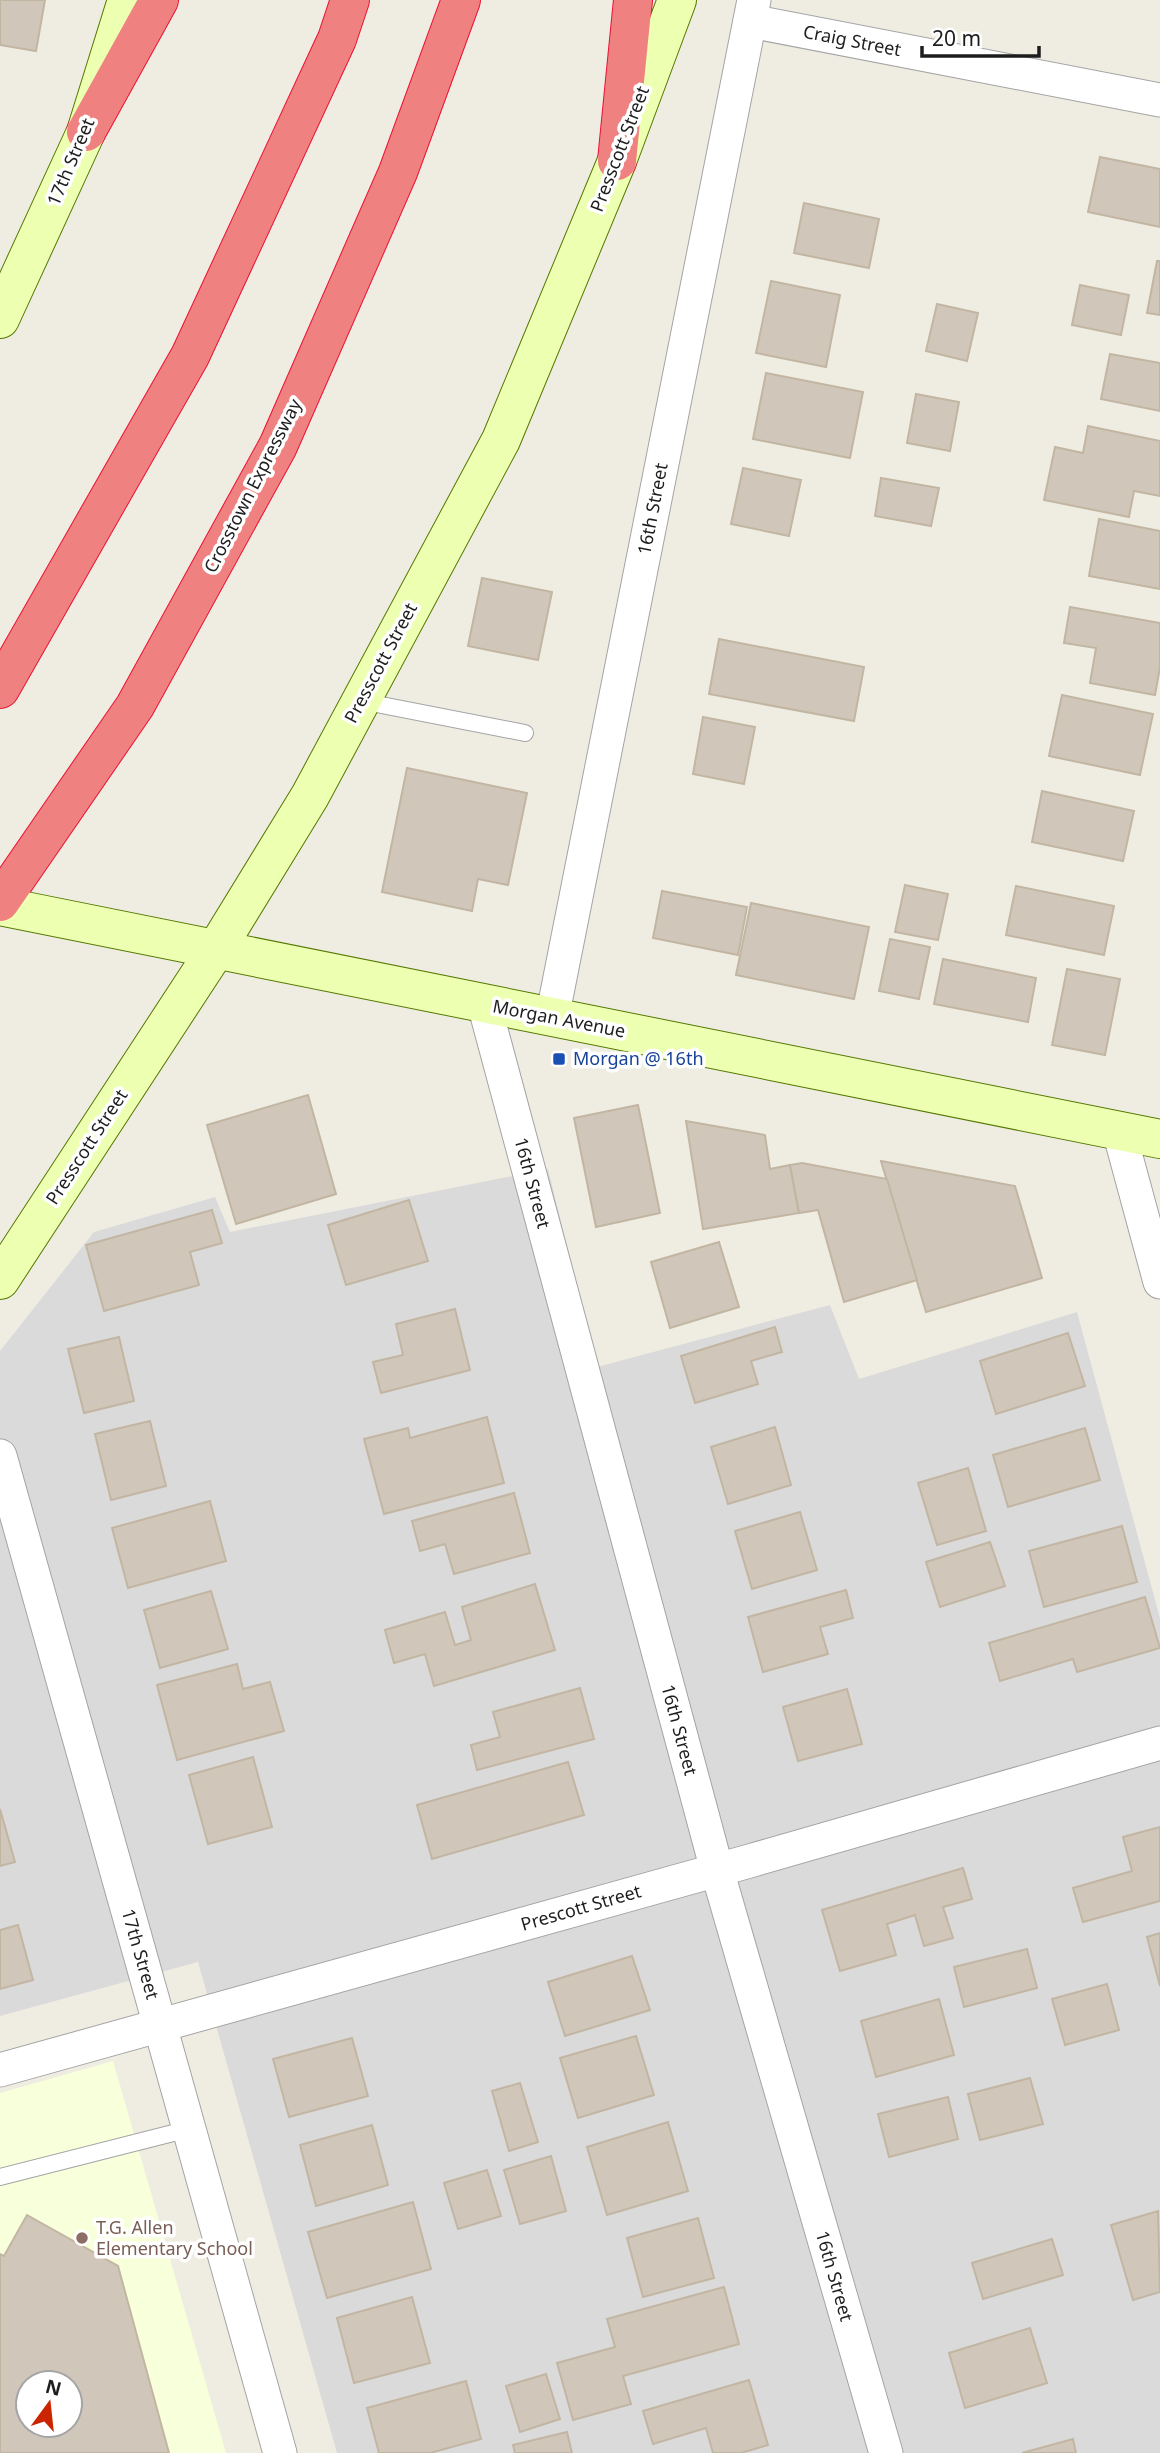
<svg xmlns="http://www.w3.org/2000/svg" width="1160" height="2453" font-family="'Noto Sans',sans-serif">
<rect width="100%" height="100%" fill="#efede2"/>
<!-- residential -->
<path fill="#dbdada" d="M548 1169 597 1367 830 1305 859 1379 1077 1312 1160 1618V2453H337L198 1962 0 2016V1351L94 1232 215 1197 230 1232Z"/>
<!-- education -->
<path fill="#f8ffdb" fill-rule="evenodd" d="M113 2061 226 2453H0V2093ZM28 2383H70V2425H28Z"/>
<!-- building -->
<g fill="#d0c7ba" stroke="#c2b6a3" stroke-width="2" fill-rule="evenodd">
<path d="M0 0H45L36 51 0 45Z"/>
<path d="M1100 157 1160 169V227L1088 212Z"/>
<path d="M804 203 879 219 869 268 794 253Z"/>
<path d="M1157 261H1160V315L1147 313Z"/>
<path d="M771 281 840 295 826 367 756 353Z"/>
<path d="M1080 285 1129 295 1121 335 1072 325Z"/>
<path d="M937 304 978 313 967 361 926 351Z"/>
<path d="M1110 354 1160 363V411L1101 399Z"/>
<path d="M766 373 863 392 850 458 753 439Z"/>
<path d="M916 394 959 402 950 451 907 443Z"/>
<path d="M1088 426 1160 441V496L1134 491 1129 517 1044 500 1055 447 1083 453Z"/>
<path d="M743 468 801 480 789 536 731 524Z"/>
<path d="M881 478 939 488 931 526 875 516Z"/>
<path d="M1099 519 1160 531V589L1089 576Z"/>
<path d="M482 578 552 592 538 660 468 646Z"/>
<path d="M1070 607 1160 623V667L1155 695 1090 683 1096 648 1064 643Z"/>
<path d="M719 639 864 667 854 721 709 694Z"/>
<path d="M1062 695 1153 714 1140 775 1049 756Z"/>
<path d="M703 717 755 727 744 784 693 774Z"/>
<path d="M407 768 527 793 508 885 478 879 472 911 382 892Z"/>
<path d="M1042 791 1134 811 1123 861 1032 842Z"/>
<path d="M905 885 948 894 938 940 895 932Z"/>
<path d="M1016 886 1114 906 1104 955 1006 935Z"/>
<path d="M662 891 747 907 738 955 653 938Z"/>
<path d="M751 903 869 927 854 999 736 975Z"/>
<path d="M890 939 930 947 919 999 879 991Z"/>
<path d="M943 959 1036 978 1028 1022 934 1004Z"/>
<path d="M1067 969 1120 979 1105 1055 1052 1045Z"/>
<path d="M308 1095 336 1194 236 1224 207 1125Z"/>
<path d="M638 1105 660 1213 596 1227 574 1118Z"/>
<path d="M686 1121 765 1135 770 1169 790 1165 799 1213 703 1229Z"/>
<path d="M881 1161 1015 1186 1042 1278 926 1312Z"/>
<path d="M802 1163 887 1179 917 1280 844 1302 818 1210 799 1213 790 1165Z"/>
<path d="M409 1200 428 1261 346 1285 328 1225Z"/>
<path d="M212 1210 222 1243 190 1252 199 1285 104 1311 86 1245Z"/>
<path d="M719 1242 739 1307 670 1328 651 1262Z"/>
<path d="M455 1309 470 1370 381 1393 373 1362 403 1355 396 1324Z"/>
<path d="M775 1327 782 1352 751 1361 758 1384 695 1403 681 1356Z"/>
<path d="M1068 1333 1085 1386 996 1414 980 1361Z"/>
<path d="M119 1337 134 1401 84 1413 68 1349Z"/>
<path d="M487 1417 504 1483 384 1514 364 1439 408 1428 410 1438Z"/>
<path d="M150 1421 166 1486 111 1500 95 1434Z"/>
<path d="M775 1427 791 1485 728 1504 711 1447Z"/>
<path d="M1085 1428 1100 1480 1008 1507 993 1455Z"/>
<path d="M968 1468 986 1531 937 1545 918 1483Z"/>
<path d="M514 1493 530 1553 454 1574 445 1544 420 1551 412 1521Z"/>
<path d="M210 1501 226 1561 128 1588 112 1528Z"/>
<path d="M800 1512 817 1570 752 1589 735 1531Z"/>
<path d="M1122 1526 1137 1582 1044 1607 1029 1551Z"/>
<path d="M990 1542 1005 1586 940 1607 926 1562Z"/>
<path d="M535 1584 555 1650 434 1686 425 1654 394 1663 385 1630 445 1612 455 1645 471 1640 462 1607Z"/>
<path d="M846 1590 853 1618 820 1627 828 1654 763 1672 748 1617Z"/>
<path d="M211 1591 228 1649 160 1668 144 1610Z"/>
<path d="M1145 1597 1160 1648 1077 1672 1073 1659 1000 1681 989 1643Z"/>
<path d="M237 1664 243 1689 270 1682 284 1731 177 1760 157 1685Z"/>
<path d="M580 1688 594 1739 477 1770 471 1745 500 1737 493 1712Z"/>
<path d="M847 1689 862 1744 798 1761 783 1707Z"/>
<path d="M253 1757 272 1827 208 1844 189 1775Z"/>
<path d="M568 1762 584 1815 432 1859 417 1805Z"/>
<path d="M0 1809 15 1862 0 1866Z"/>
<path d="M1160 1827V1901L1083 1922 1073 1888 1132 1871 1123 1837Z"/>
<path d="M963 1868 972 1899 943 1907 953 1938 924 1946 915 1915 887 1924 896 1955 840 1971 822 1910Z"/>
<path d="M18 1925 33 1980 0 1989V1930Z"/>
<path d="M1160 1933V1986L1147 1937Z"/>
<path d="M1027 1949 1037 1988 964 2007 954 1967Z"/>
<path d="M632 1956 650 2010 565 2036 548 1982Z"/>
<path d="M1107 1984 1119 2030 1065 2045 1052 1999Z"/>
<path d="M939 1999 954 2055 876 2077 861 2021Z"/>
<path d="M636 2036 654 2095 578 2118 560 2058Z"/>
<path d="M352 2038 368 2096 289 2117 273 2059Z"/>
<path d="M1030 2078 1043 2124 980 2140 968 2094Z"/>
<path d="M520 2083 538 2142 509 2151 492 2091Z"/>
<path d="M948 2097 958 2139 889 2157 878 2114Z"/>
<path d="M668 2122 688 2191 607 2215 587 2147Z"/>
<path d="M372 2125 388 2185 316 2206 300 2145Z"/>
<path d="M551 2156 566 2211 520 2224 504 2170Z"/>
<path d="M487 2170 501 2216 458 2229 444 2183Z"/>
<path d="M413 2202 431 2269 327 2298 308 2232Z"/>
<path d="M1158 2211 1160 2292 1133 2300 1111 2225Z"/>
<path d="M27 2215 118 2266 169 2453H0V2254L4 2256ZM28 2383H70V2425H28Z"/>
<path d="M698 2218 714 2278 643 2297 627 2238Z"/>
<path d="M1052 2239 1063 2275 983 2299 972 2263Z"/>
<path d="M724 2287 739 2344 623 2376 631 2404 573 2420 557 2363 615 2347 607 2319Z"/>
<path d="M412 2297 430 2363 354 2383 337 2318Z"/>
<path d="M1030 2328 1047 2383 965 2408 949 2353Z"/>
<path d="M546 2374 560 2419 520 2432 506 2386Z"/>
<path d="M749 2380 768 2445 741 2453H713L706 2428 653 2444 643 2411Z"/>
<path d="M466 2381 481 2439 430 2453H379L367 2408Z"/>
<path d="M567 2432 572 2453H515L513 2445Z"/>
<path d="M1073 2439 1076 2453H1022Z"/>
</g>
<g fill="none" stroke-linecap="round" stroke-linejoin="round">
<defs>
<g id="lane">
<path d="M361 701 525 733"/>
<path d="M0 2177 189 2129"/>
</g>
<g id="street">
<path d="M750 21 1160 100"/>
<path d="M484 1004 717 1870 886 2453"/>
<path d="M552 1018 754 0"/>
<path d="M1119 1131 1160 1282"/>
<path d="M0 1456 280 2453"/>
<path d="M0 2070 746 1862 1160 1743"/>
</g>
<g id="secondary">
<path d="M0 319 86 132 127 0"/>
<path d="M0 906 1160 1139"/>
<path d="M0 1280 215 951 310 796 501 440 617 161 677 0"/>
</g>
<g id="highway">
<path d="M86 132 159 0"/>
<path d="M617 161 633 0"/>
<path d="M0 689 190 356 337 39 350 0"/>
<path d="M0 902 135 706 278 446 398 172 461 0"/>
</g>
</defs>
<!-- lane casing -->
<use href="#lane" stroke="#a4a4a4" stroke-width="18"/>
<!-- street casing -->
<use href="#street" stroke="#a4a4a4" stroke-width="35"/>
<!-- secondary casing -->
<use href="#secondary" stroke="#557800" stroke-width="40"/>
<!-- highway casing -->
<use href="#highway" stroke="#ea1235" stroke-width="40"/>
<!-- lane -->
<use href="#lane" stroke="#fff" stroke-width="16"/>
<!-- street -->
<use href="#street" stroke="#fff" stroke-width="33"/>
<!-- secondary -->
<use href="#secondary" stroke="#edffb0" stroke-width="38"/>
<!-- highway -->
<use href="#highway" stroke="#ef8181" stroke-width="38"/>
</g>
<!-- markers -->
<rect fill="#1a4fb4" stroke="#fff" stroke-width="2.5" x="552" y="1052" width="14" height="14" rx="3.5"/>
<circle fill="#8d6e63" stroke="#fff" stroke-width="2.5" cx="82" cy="2238" r="7"/>
<g text-anchor="middle" stroke-width="7" stroke-linejoin="round" paint-order="stroke">
<!-- street labels -->
<g font-size="18" fill="#1d1d1d" stroke="#fff">
<text transform="translate(852 41) rotate(11)" y="6">Craig Street</text>
<text transform="translate(620 149) rotate(-69)" y="6">Presscott Street</text>
<text transform="translate(71 162) rotate(-67)" y="6">17th Street</text>
<text transform="translate(253 486) rotate(-63)" y="6">Crosstown Expressway</text>
<text transform="translate(653 509) rotate(-79)" y="6">16th Street</text>
<text transform="translate(381 663) rotate(-62)" y="6">Presscott Street</text>
<text transform="translate(559 1019) rotate(11)" y="6">Morgan Avenue</text>
<text transform="translate(87 1147) rotate(-57)" y="6">Presscott Street</text>
<text transform="translate(532 1183) rotate(75)" y="6">16th Street</text>
<text transform="translate(679 1730) rotate(75)" y="6">16th Street</text>
<text transform="translate(581 1908) rotate(-16)" y="6">Prescott Street</text>
<text transform="translate(140 1954) rotate(74)" y="6">17th Street</text>
<text transform="translate(834 2276) rotate(74)" y="6">16th Street</text>
</g>
<!-- transit labels -->
<g font-size="18" fill="#164399" stroke="#fff" text-anchor="start">
<text x="573" y="1065">Morgan @ 16th</text>
</g>
<!-- education labels -->
<g font-size="18" fill="#785e54" stroke="#fff" text-anchor="start">
<text x="96" y="2234">T.G. Allen<tspan x="96" dy="21">Elementary School</tspan></text>
</g>
</g>
<!-- north arrow -->
<g transform="translate(49 2404) rotate(15)"><circle r="33" fill="#ffffff" stroke="#a5a5a5" stroke-width="2"/>
<path d="M0-5L12 26L0 18L-12 26Z" fill="#ca2500"/>
<text y="-10" font-size="19" font-weight="bold" text-anchor="middle" fill="#1d1d1d">N</text>
</g>
<!-- scale -->
<path d="M922 46v10h117v-10" fill="none" stroke="#1d1d1d" stroke-width="3.5"/>
<text x="932" y="46" font-size="21" fill="#1d1d1d" stroke="#ffffff" stroke-width="5" paint-order="stroke">20 m</text>
</svg>
